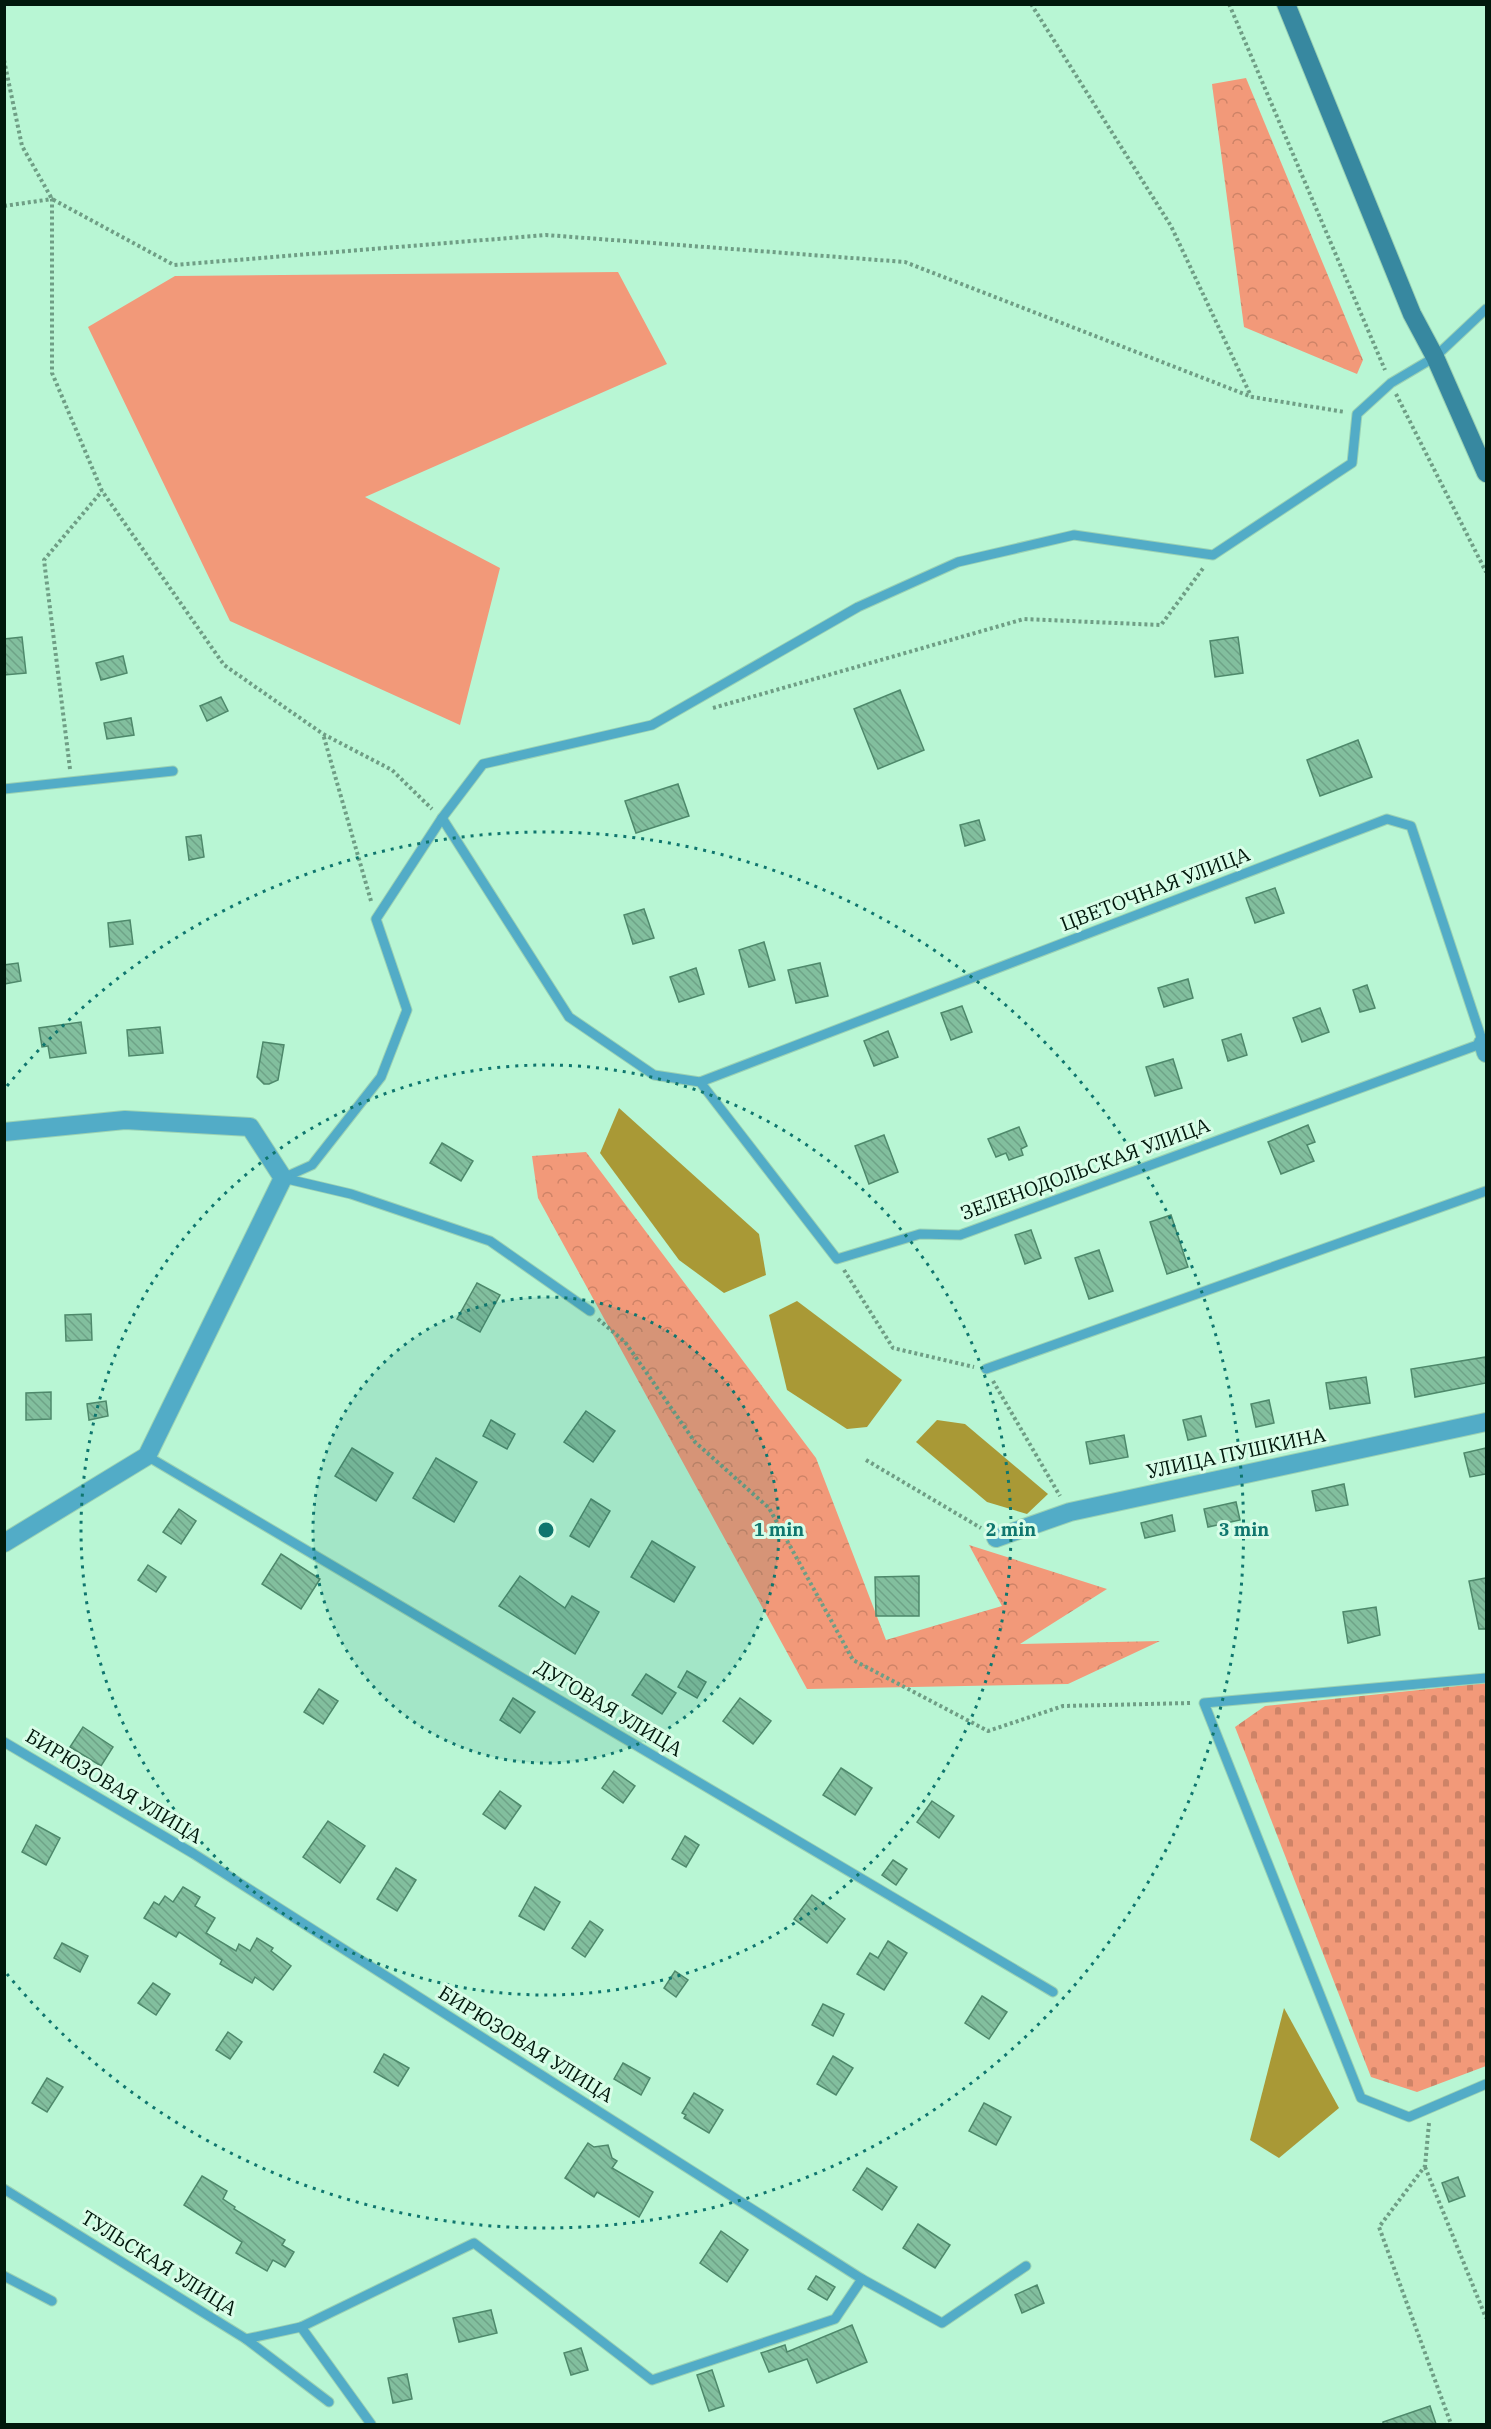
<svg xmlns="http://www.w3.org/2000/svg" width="1491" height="2429" font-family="'IBM Plex Serif',serif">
<defs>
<pattern id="forest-crowns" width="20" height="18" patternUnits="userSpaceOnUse" patternTransform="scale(1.5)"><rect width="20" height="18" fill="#f29979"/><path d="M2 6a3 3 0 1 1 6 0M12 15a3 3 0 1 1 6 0" fill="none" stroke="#ce8367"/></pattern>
<pattern id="cemetery-stones" width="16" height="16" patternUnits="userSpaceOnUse" patternTransform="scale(1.5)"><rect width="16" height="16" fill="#f29979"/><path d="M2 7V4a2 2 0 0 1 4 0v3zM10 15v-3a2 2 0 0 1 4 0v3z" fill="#ce8367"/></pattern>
<pattern id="building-back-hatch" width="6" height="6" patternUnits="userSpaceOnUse" patternTransform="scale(1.5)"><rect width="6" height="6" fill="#82bf9e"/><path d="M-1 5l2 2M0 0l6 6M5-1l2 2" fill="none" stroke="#6ea387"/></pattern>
</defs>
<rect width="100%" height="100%" fill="#b8f6d4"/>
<!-- green -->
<path fill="#f29979" d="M618 272 667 364 365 497 500 568 460 725 230 621 88 327 175 276Z"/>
<!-- forest -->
<g fill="url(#forest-crowns)">
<path d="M1246 78 1363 360 1357 374 1244 327 1212 84Z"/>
<path d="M586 1152 816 1458 886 1640 1002 1606 969 1545 1107 1589 1020 1644 1160 1641 1068 1684 807 1689 538 1198 532 1156Z"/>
</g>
<!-- cemetery -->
<path fill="url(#cemetery-stones)" d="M1486 1683V2066L1417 2092 1371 2077 1235 1727 1265 1706Z"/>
<!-- water -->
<g fill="#a99936">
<path d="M619 1108 759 1234 766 1275 724 1293 679 1260 600 1153Z"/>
<path d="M797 1301 902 1380 867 1427 847 1429 787 1390 769 1315Z"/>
<path d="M937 1420 965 1424 1048 1494 1027 1514 987 1502 916 1442Z"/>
<path d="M1284 2008 1339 2108 1279 2158 1250 2140Z"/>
</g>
<!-- building -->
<g fill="url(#building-back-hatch)" stroke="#4e896b" stroke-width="1.5">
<path d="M22 637 26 673 4 675V639Z"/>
<path d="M1238 637 1243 673 1215 677 1210 641Z"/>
<path d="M123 656 127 673 101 680 96 663Z"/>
<path d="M900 690 924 750 878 769 854 709Z"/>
<path d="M221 697 228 711 207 721 200 706Z"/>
<path d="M131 718 134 735 107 739 104 723Z"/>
<path d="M1358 740 1372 777 1320 796 1307 760Z"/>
<path d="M678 784 689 816 636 833 625 801Z"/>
<path d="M979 820 985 840 965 846 960 825Z"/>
<path d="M201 835 204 857 189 860 186 837Z"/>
<path d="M1275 888 1284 913 1255 923 1246 898Z"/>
<path d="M644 909 654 938 633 944 624 915Z"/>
<path d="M130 920 133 944 110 947 108 923Z"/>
<path d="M764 942 775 980 749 987 739 950Z"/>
<path d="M18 963 21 981 4 984V965Z"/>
<path d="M820 963 828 996 796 1003 788 970Z"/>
<path d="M696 968 704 994 679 1002 670 977Z"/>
<path d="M1188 979 1193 998 1164 1007 1158 988Z"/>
<path d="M1367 985 1375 1008 1360 1012 1353 990Z"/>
<path d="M962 1006 972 1032 951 1040 941 1013Z"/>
<path d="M1320 1008 1329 1032 1302 1042 1293 1018Z"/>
<path d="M81 1022 86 1053 50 1058 48 1046 42 1047 39 1028Z"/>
<path d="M160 1027 163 1053 129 1056 127 1030Z"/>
<path d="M888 1031 898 1057 874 1066 864 1041Z"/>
<path d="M1241 1034 1247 1055 1228 1061 1222 1040Z"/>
<path d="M263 1042 284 1045 278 1080 269 1084H264L257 1077Z"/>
<path d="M1173 1059 1182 1088 1155 1096 1146 1067Z"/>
<path d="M1308 1125 1315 1142 1307 1145 1314 1161 1281 1174 1268 1142Z"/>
<path d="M1019 1127 1027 1146 1021 1149 1023 1155 1009 1160 1006 1153 996 1157 988 1139Z"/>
<path d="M884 1135 898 1172 869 1184 855 1146Z"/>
<path d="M442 1143 473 1161 461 1181 430 1163Z"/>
<path d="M1171 1215 1188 1267 1167 1274 1150 1222Z"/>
<path d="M1031 1230 1041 1258 1025 1264 1015 1235Z"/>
<path d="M1099 1250 1113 1291 1089 1299 1075 1258Z"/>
<path d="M477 1283 500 1295 480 1332 457 1319Z"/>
<path d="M91 1314 92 1340 66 1341 65 1315Z"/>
<path d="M1486 1357V1383L1415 1397 1411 1369Z"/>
<path d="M1366 1377 1370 1403 1330 1409 1326 1383Z"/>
<path d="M51 1392V1419L26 1420V1393Z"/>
<path d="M1269 1400 1274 1423 1256 1427 1251 1404Z"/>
<path d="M106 1401 108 1416 89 1420 87 1404Z"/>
<path d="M586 1411 615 1431 593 1462 564 1442Z"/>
<path d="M1201 1416 1206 1436 1188 1440 1183 1420Z"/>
<path d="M491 1420 515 1434 507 1449 483 1436Z"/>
<path d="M1124 1435 1128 1457 1090 1464 1086 1442Z"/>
<path d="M352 1448 393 1473 376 1501 335 1476Z"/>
<path d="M1486 1448V1474L1470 1477 1464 1453Z"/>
<path d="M436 1458 477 1482 454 1522 413 1498Z"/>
<path d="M1344 1484 1348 1505 1316 1511 1312 1491Z"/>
<path d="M591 1499 610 1511 589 1547 570 1536Z"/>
<path d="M1236 1502 1240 1520 1208 1527 1204 1509Z"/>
<path d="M179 1509 196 1521 181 1544 163 1532Z"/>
<path d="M1172 1515 1175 1531 1145 1538 1141 1523Z"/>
<path d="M652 1541 695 1567 674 1602 631 1577Z"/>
<path d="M281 1554 320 1579 301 1609 262 1584Z"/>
<path d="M148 1565 166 1577 156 1592 138 1580Z"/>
<path d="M520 1576 565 1608 572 1596 599 1612 575 1654 499 1606Z"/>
<path d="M919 1576V1616H876L875 1577Z"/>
<path d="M1486 1578V1629H1479L1469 1581Z"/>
<path d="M1376 1607 1380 1635 1348 1643 1343 1612Z"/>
<path d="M687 1671 706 1682 697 1698 678 1687Z"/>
<path d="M646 1674 676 1693 662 1714 632 1695Z"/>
<path d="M319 1689 338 1701 323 1724 304 1712Z"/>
<path d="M513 1698 535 1712 520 1733 500 1720Z"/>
<path d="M740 1698 771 1721 753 1744 723 1721Z"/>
<path d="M83 1727 113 1747 101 1766 70 1747Z"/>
<path d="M841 1768 872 1788 855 1815 823 1795Z"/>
<path d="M614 1771 635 1786 623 1803 602 1788Z"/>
<path d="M500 1791 521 1806 505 1829 483 1814Z"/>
<path d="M932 1801 954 1816 939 1838 917 1822Z"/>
<path d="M328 1821 365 1846 340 1883 303 1857Z"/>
<path d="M36 1825 60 1838 46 1865 22 1852Z"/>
<path d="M685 1836 699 1845 686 1867 672 1859Z"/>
<path d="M893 1860 907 1869 896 1885 882 1875Z"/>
<path d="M396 1868 416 1880 397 1911 377 1899Z"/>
<path d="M183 1887 200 1897 195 1906 215 1918 206 1933 236 1951 239 1944 250 1951 257 1938 273 1948 271 1951 291 1966 273 1990 255 1977 252 1983 220 1964 222 1960 179 1932 176 1937 144 1918 154 1902 159 1905 165 1896 173 1902Z"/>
<path d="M535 1887 560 1902 544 1930 519 1916Z"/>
<path d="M812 1895 845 1919 827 1943 794 1919Z"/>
<path d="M590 1921 603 1930 585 1957 572 1948Z"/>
<path d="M888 1941 907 1953 884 1990 857 1974 870 1953 878 1958Z"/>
<path d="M62 1943 88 1956 80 1972 54 1958Z"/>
<path d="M675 1971 688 1980 676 1997 664 1988Z"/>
<path d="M153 1983 170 1994 156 2015 138 2003Z"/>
<path d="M982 1996 1007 2012 989 2039 965 2023Z"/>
<path d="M823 2004 844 2014 833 2036 812 2025Z"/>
<path d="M228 2032 242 2042 230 2059 216 2050Z"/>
<path d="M384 2054 409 2068 398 2086 374 2072Z"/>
<path d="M833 2056 853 2068 836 2095 817 2084Z"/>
<path d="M623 2063 650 2078 641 2095 614 2079Z"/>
<path d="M47 2078 63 2087 47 2112 32 2103Z"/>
<path d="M694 2093 723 2110 709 2133 684 2118 686 2115 682 2113Z"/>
<path d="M984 2103 1011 2117 996 2145 969 2131Z"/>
<path d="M588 2143 594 2147 608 2145 612 2158 617 2161 612 2168 653 2192 639 2217 597 2192 594 2197 565 2178Z"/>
<path d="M867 2168 897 2187 882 2210 853 2190Z"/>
<path d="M202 2176 227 2191 223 2199 235 2207 234 2209 285 2240 282 2245 294 2252 285 2267 273 2260 267 2271 236 2253 242 2242 184 2205Z"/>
<path d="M1458 2177 1465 2196 1449 2202 1442 2183Z"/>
<path d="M918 2224 950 2245 935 2268 903 2248Z"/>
<path d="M721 2231 748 2250 727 2282 700 2263Z"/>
<path d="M816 2276 835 2287 827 2300 808 2289Z"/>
<path d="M1037 2285 1044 2303 1022 2313 1015 2295Z"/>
<path d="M491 2310 497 2333 459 2342 453 2318Z"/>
<path d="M852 2325 867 2362 817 2383 807 2359 769 2372 761 2353 785 2345 787 2352Z"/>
<path d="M581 2348 588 2370 571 2375 564 2353Z"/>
<path d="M712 2370 724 2406 709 2411 697 2375Z"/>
<path d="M407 2374 412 2399 393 2403 388 2378Z"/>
<path d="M1430 2406 1436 2424H1383V2422Z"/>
</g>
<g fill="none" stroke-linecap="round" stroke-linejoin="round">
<defs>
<g id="lane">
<path d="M4 789 173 771"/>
<path d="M442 818 569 1017 654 1075 700 1082 1387 819 1411 826 1483 1043 960 1235 920 1234 837 1259 700 1082"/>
<path d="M283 1178 312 1165 381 1077 407 1010 376 919 442 818 483 764 652 725 858 607 958 562 1074 535 1213 555 1352 463 1357 414 1391 383 1435 357 1486 309"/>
<path d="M283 1178 351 1194 490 1241 590 1311"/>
<path d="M986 1369 1486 1191"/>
<path d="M147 1456 1053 1992"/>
<path d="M1486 1678 1204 1703 1361 2098 1409 2117 1486 2084"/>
<path d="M4 1742 194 1854 862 2279 942 2323 1026 2266"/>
<path d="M4 2189 246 2339 301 2327"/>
<path d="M4 2276 52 2301"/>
<path d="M246 2339 329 2402"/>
<path d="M371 2424 301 2327 474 2243 652 2380 835 2319 862 2279"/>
</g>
<g id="street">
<path d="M1483 1043 1486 1053"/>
<path d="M4 1132 125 1120 250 1127 283 1178 147 1456 4 1543"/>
<path d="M996 1538 1070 1512 1486 1422"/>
</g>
<path id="secondary" d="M1286 4 1412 314 1435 357 1486 473"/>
</defs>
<!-- lane casing -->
<use href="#lane" stroke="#9bd2b4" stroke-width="11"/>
<!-- street casing -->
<use href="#street" stroke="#9bd2b4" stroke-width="20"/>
<!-- secondary casing -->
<use href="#secondary" stroke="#9bd2b4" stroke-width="20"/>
<!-- path -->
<g stroke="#6f9e85" stroke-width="4" stroke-dasharray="3 3" stroke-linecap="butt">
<path d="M1031 4 1171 226 1251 396"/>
<path d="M1229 4 1385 370"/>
<path d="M4 60 22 146 52 199 174 265 546 235 905 262 1252 397 1345 412"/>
<path d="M4 206 52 199V373L102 491 224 665 323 734"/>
<path d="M1396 394 1486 572"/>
<path d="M713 708 1024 619 1161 625 1204 567"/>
<path d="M70 769 44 560 102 491"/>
<path d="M371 901 323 734 392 770 432 809"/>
<path d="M844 1270 893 1348 974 1367"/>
<path d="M598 1319 625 1342 695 1442 769 1508 853 1660 988 1731 1063 1706 1191 1703"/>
<path d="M993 1381 1060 1496"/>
<path d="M866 1460 981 1528"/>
<path d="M1429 2123 1425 2166 1379 2227 1451 2424"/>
<path d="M1425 2167 1486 2318"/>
</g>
<!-- lane -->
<use href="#lane" stroke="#52acc7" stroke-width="9"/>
<!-- street -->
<use href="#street" stroke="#52acc7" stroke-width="18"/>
<!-- secondary -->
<use href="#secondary" stroke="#3788a0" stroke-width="18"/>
</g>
<!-- distance rings -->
<circle cx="546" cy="1530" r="233" fill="#0f766e" fill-opacity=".12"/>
<g fill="none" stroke="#0f766e" stroke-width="3" stroke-dasharray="3 6">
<circle cx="546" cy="1530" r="233"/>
<circle cx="546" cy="1530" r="465"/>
<path d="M7 1086A698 698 0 1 1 7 1974"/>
</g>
<g text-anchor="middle" stroke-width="6" stroke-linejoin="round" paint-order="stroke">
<!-- street labels -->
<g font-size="20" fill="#01180c" stroke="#d9fde8">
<text transform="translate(1155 889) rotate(-21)" y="7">ЦВЕТОЧНАЯ УЛИЦА</text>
<text transform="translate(1085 1169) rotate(-20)" y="7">ЗЕЛЕНОДОЛЬСКАЯ УЛИЦА</text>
<text transform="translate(1236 1453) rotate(-12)" y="7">УЛИЦА ПУШКИНА</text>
<text transform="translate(609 1708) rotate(31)" y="7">ДУГОВАЯ УЛИЦА</text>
<text transform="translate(114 1786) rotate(31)" y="7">БИРЮЗОВАЯ УЛИЦА</text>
<text transform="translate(526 2044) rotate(32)" y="7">БИРЮЗОВАЯ УЛИЦА</text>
<text transform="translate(159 2263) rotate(32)" y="7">ТУЛЬСКАЯ УЛИЦА</text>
</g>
</g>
<circle cx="546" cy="1530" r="9" fill="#0f766e" stroke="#d9fde8" stroke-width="3"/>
<g font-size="18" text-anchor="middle" font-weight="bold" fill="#0f766e" stroke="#d9fde8" stroke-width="6" stroke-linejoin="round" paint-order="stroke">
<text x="779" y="1536">1 min</text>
<text x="1011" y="1536">2 min</text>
<text x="1244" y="1536">3 min</text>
</g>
<!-- border -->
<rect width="1491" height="2429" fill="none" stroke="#01180c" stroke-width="12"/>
</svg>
